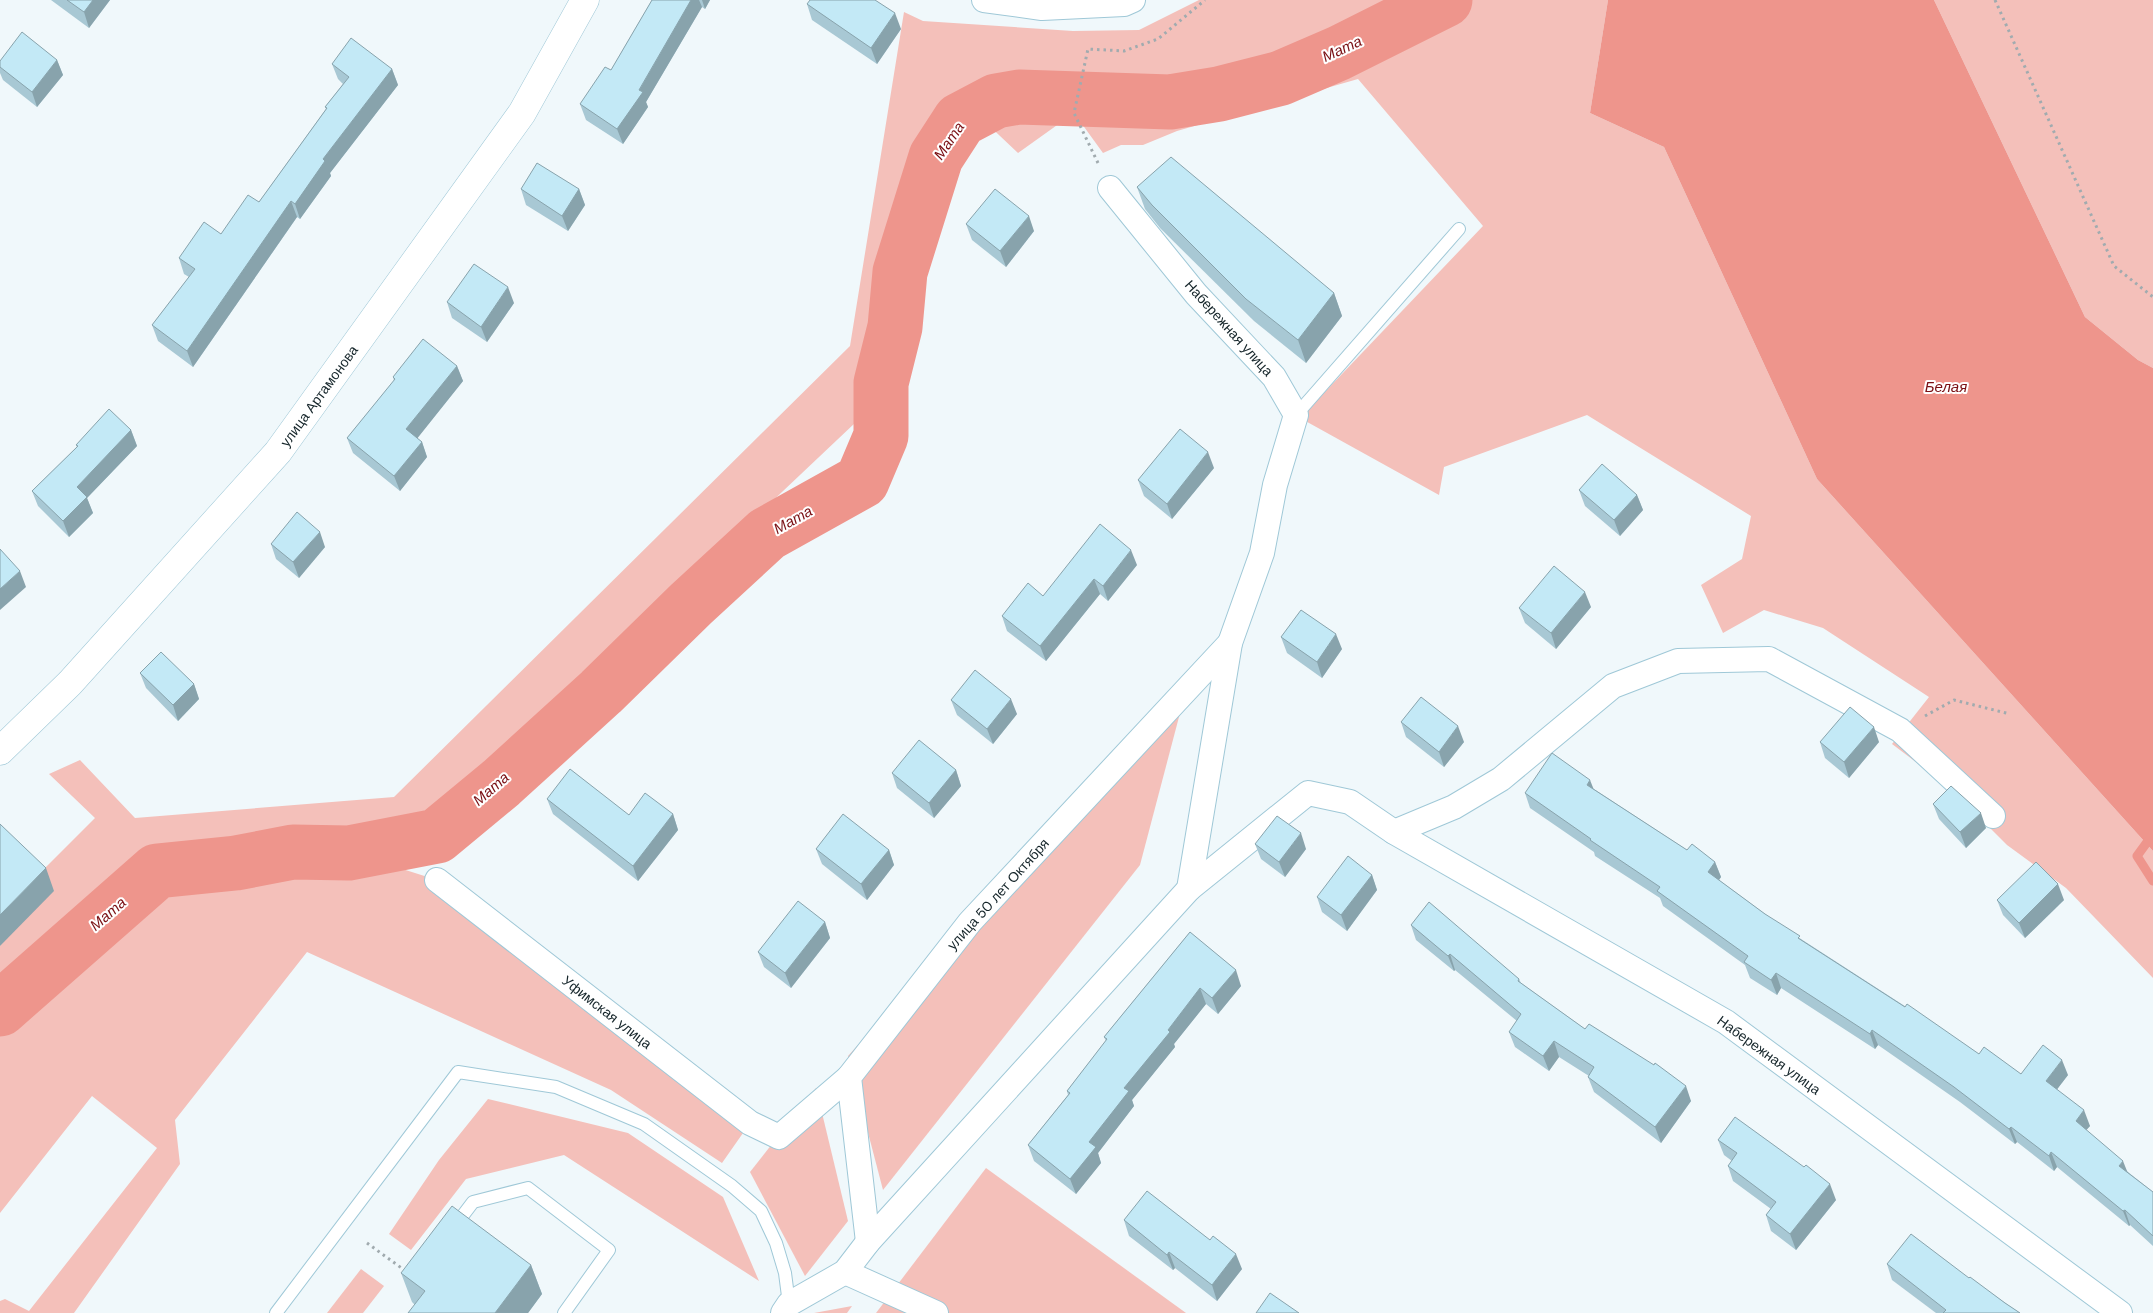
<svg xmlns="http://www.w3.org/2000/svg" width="2153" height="1313" font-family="'DM Sans',sans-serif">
<rect width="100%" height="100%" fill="#f0f8fb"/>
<!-- green -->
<g fill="#f4c0ba">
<path d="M1199 0H1608L1590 113 1664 147 1817 479 2153 851V978L2066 888 2007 845 1949 787 1892 744 1929 697 1823 628 1764 610 1723 633 1701 585 1742 559 1751 516 1587 415 1444 467 1439 495 1300 418 1483 226 1358 79 1177 131 1143 145H1121L1103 153 1074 113 1018 153 981 118 948 154 892 388 434 821 393 866 437 880 750 1123 722 1163 611 1090 307 952 175 1120 180 1164 74 1313H0V1301L5 1299 29 1311 157 1148 92 1096 0 1213V946L37 876 95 818 49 774 80 760 135 818 394 797 850 346 904 12 923 21 1073 31 1139 30Z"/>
<path d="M1934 0H2153V368L2138 360 2085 317Z"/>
<path d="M1189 679 1140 865 883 1190 848 1056Z"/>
<path d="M816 1088 848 1221 805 1276 750 1172Z"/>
<path d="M488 1099 628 1133 723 1197 759 1281 564 1155 466 1179 411 1250 389 1234 439 1160Z"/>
<path d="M986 1168 1186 1313H876Z"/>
<path d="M361 1269 384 1286 363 1313H327Z"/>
<path d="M852 1306 847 1313H814Z"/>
</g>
<!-- water -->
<path fill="#ee958c" d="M1608 0H1934L2085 317 2138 360 2153 368V851L1817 479 1664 147 1590 113Z"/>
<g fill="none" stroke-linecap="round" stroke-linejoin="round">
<!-- stream -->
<path stroke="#ee958c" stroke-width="9" d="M2153 834 2137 856 2153 881"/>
<!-- river -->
<path stroke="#ee958c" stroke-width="55" d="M0 1009 157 871 236 863 293 852 349 853 437 836 501 783 601 692 691 604 767 534 862 481 881 436V383L895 327 900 272 936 157 960 120 996 101 1019 97 1170 102 1219 94 1281 78 1339 53 1445 0"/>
<defs>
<g id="service">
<path d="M1296 415 1459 229"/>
<path d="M454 1227 473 1202 528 1188 609 1250 564 1313"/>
<path d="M276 1313 458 1072 556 1087 644 1124 732 1186 761 1211 776 1243 785 1273 789 1304"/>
</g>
<g id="minor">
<path d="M984 0 1042 8 1124 4 1133 0"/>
<path d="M1110 188 1196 294 1274 377 1296 415 1275 485 1262 553 1230 643 1189 889"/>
<path d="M1394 832 1454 807 1501 779 1613 686 1678 661 1769 659 1900 730 1993 816"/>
<path d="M437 880 750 1123 779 1137 849 1077"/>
<path d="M868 1242 849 1077 970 922 1230 643"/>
<path d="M845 1272 936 1313"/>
<path d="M783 1313 789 1304 845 1272 868 1242 1189 889 1308 793 1350 802 1394 832 1726 1022 2120 1313"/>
</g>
<path id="tertiary" d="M0 751 70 683 278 452 522 113 585 0"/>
</defs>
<!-- service casing -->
<use href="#service" stroke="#9fc8d7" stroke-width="14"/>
<!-- minor casing -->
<use href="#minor" stroke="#9fc8d7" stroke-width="26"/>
<!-- tertiary casing -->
<use href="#tertiary" stroke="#9fc8d7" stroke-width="29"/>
<!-- path -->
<g stroke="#a1abaf" stroke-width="3" stroke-dasharray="2.5 4" stroke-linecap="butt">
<path d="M1995 0 2114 266 2153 297"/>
<path d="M1098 163 1074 113 1088 49 1124 51 1158 39 1205 0"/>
<path d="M1925 716 1954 700 2010 714"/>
<path d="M367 1243 407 1272"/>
</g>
<!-- service -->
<use href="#service" stroke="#fff" stroke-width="12"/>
<!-- minor -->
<use href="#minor" stroke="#fff" stroke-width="24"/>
<!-- tertiary -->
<use href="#tertiary" stroke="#fff" stroke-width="28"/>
</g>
<!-- wall -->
<g fill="#a8c8d4">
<path d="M51 0H110L89 28Z"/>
<path d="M652 0H710L705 9 702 7 646 102 648 107 623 144 586 120 580 104 611 70Z"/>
<path d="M807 4 901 29 877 64 812 20Z"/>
<path d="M57 60 63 75 37 107 3 80 0 73V61Z"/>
<path d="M332 64 392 69 398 85 330 173 331 176 300 219 297 217 193 367 158 341 152 325 189 277 184 274 179 258 221 234 259 202 326 109 325 107 343 84 338 79Z"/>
<path d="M1137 187 1334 293 1342 316 1306 363 1254 321 1160 228 1145 209Z"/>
<path d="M521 189H579L585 205 568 231 526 205Z"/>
<path d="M966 224 1034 231 1006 267 972 240Z"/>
<path d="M447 302 514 303 487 342 452 318Z"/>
<path d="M457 366 463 381 417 438 422 442 427 457 400 491 353 453 347 438 394 381 393 377Z"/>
<path d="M131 430 137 446 87 498 93 513 69 537 38 506 32 491 77 447 76 445Z"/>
<path d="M1214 468 1172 519 1144 496 1138 480Z"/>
<path d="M1579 490 1637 495 1643 510 1620 536 1585 506Z"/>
<path d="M271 544 325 547 299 578 276 559Z"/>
<path d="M1137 565 1108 601 1100 594 1046 661 1007 631 1002 616 1043 596Z"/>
<path d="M1591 607 1556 649 1525 623 1519 608Z"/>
<path d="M1281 637 1342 649 1322 678 1287 653Z"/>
<path d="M140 673 194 684 199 699 178 721 146 688Z"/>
<path d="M951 700 1017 714 993 744 957 715Z"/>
<path d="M1401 722 1464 742 1444 767 1406 737Z"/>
<path d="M1820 742H1879L1849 778 1825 758Z"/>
<path d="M956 770 961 786 934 818 897 788 892 773Z"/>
<path d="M1594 789 1687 850 1715 862 1721 877 1719 880 1765 914 1801 939 1979 1054 2021 1074 2068 1075 2057 1089 2090 1126 2086 1130 2128 1172 2153 1192V1246L2130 1225 2129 1226 2057 1167 2054 1171 2017 1142 2015 1144 1960 1102 1878 1045 1875 1049 1781 988 1777 995 1750 978 1745 965 1663 906 1660 898 1595 856 1594 852 1530 808 1525 793Z"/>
<path d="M547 799 629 815 673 814 678 830 638 881 553 814Z"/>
<path d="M1933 804 1986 828 1966 848 1939 819Z"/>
<path d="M1255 844 1306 849 1285 877 1261 859Z"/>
<path d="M816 849 889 850 894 865 867 900 822 864Z"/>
<path d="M1372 875 1377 890 1347 931 1322 912 1317 897Z"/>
<path d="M1997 900H2064L2025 938 2003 915Z"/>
<path d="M825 922 830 938 791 988 764 967 758 952Z"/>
<path d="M1411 925 1519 979 1521 983 1585 1029 1691 1101 1661 1143 1594 1092 1588 1077 1589 1076 1559 1057 1549 1071 1515 1047 1509 1032 1517 1021 1455 970 1454 971 1416 940Z"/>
<path d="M1190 932 1241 986 1218 1014 1206 1004 1174 1044 1175 1047 1132 1100 1134 1106 1098 1153 1101 1163 1076 1194 1034 1161 1028 1145 1068 1095 1067 1091 1106 1041 1104 1037Z"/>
<path d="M1718 1140 1836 1200 1796 1250 1771 1231 1766 1215 1771 1209 1733 1181 1728 1166 1732 1161 1724 1155Z"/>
<path d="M1124 1220 1242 1269 1217 1301 1175 1268 1173 1270 1129 1236Z"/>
<path d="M1887 1264 1969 1278 2020 1313H1936L1892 1280Z"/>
<path d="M531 1265 542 1294 528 1313H408L415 1305 412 1302 401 1273Z"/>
</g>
<!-- shaded-wall -->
<g fill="#88a3ac">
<path d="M93 0H110L89 28 84 12Z"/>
<path d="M691 0H699L702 7 646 102 648 107 623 144 617 129Z"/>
<path d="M702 0H710L705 9Z"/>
<path d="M895 13 901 29 877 64 871 48Z"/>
<path d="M57 60 63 75 37 107 32 92Z"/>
<path d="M392 69 398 85 330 173 331 176 300 219 295 204 323 159Z"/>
<path d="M579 189 585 205 568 231 562 216Z"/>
<path d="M291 201 297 217 193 367 187 351Z"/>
<path d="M1029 216 1034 231 1006 267 1000 251Z"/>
<path d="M508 287 514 303 487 342 481 327Z"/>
<path d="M1334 293 1342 316 1306 363 1298 340Z"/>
<path d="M457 366 463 381 412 445 406 429Z"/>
<path d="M131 430 137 446 87 498 93 513 69 537 63 521 77 487Z"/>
<path d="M422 442 427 457 400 491 394 476Z"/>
<path d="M1208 452 1214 468 1172 519 1167 504Z"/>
<path d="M1637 495 1643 510 1620 536 1614 520Z"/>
<path d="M320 532 325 547 299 578 293 562Z"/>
<path d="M1131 550 1137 565 1108 601 1103 586Z"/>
<path d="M20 571 26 587 0 610V589Z"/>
<path d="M1094 579 1100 594 1046 661 1040 646Z"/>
<path d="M1585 592 1591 607 1556 649 1551 633Z"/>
<path d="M1336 634 1342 649 1322 678 1317 662Z"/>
<path d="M194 684 199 699 178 721 173 705Z"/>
<path d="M1011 699 1017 714 993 744 987 729Z"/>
<path d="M1458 726 1464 742 1444 767 1439 752Z"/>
<path d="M1874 727 1879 742 1849 778 1844 762Z"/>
<path d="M956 770 961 786 934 818 929 803Z"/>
<path d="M1590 780 1596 795 1587 785Z"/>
<path d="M1981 813 1986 828 1966 848 1960 832Z"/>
<path d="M673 814 678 830 638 881 633 866Z"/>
<path d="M1301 833 1306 849 1285 877 1279 862Z"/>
<path d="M889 850 894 865 867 900 861 884Z"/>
<path d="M1715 862 1721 877 1714 887 1708 872Z"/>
<path d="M46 868 54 891 0 946V915Z"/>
<path d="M1372 875 1377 890 1347 931 1341 915Z"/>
<path d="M2058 884 2064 900 2025 938 2019 923Z"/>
<path d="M825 922 830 938 791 988 785 973Z"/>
<path d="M1450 954 1455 970 1454 971 1448 956Z"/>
<path d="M1236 970 1241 986 1218 1014 1212 998Z"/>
<path d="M1776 973 1781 988 1777 995 1771 980Z"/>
<path d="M1200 988 1206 1004 1174 1044 1175 1047 1132 1100 1134 1106 1098 1153 1101 1163 1076 1194 1070 1179 1089 1142 1124 1088Z"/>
<path d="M1872 1030 1878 1045 1875 1049 1870 1034Z"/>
<path d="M1554 1041 1559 1057 1549 1071 1543 1056Z"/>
<path d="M2062 1060 2068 1075 2052 1096 2046 1081Z"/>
<path d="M1686 1086 1691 1101 1661 1143 1655 1127Z"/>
<path d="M2084 1110 2090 1126 2081 1136 2076 1121Z"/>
<path d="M2011 1127 2017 1142 2015 1144 2009 1129Z"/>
<path d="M2051 1152 2057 1167 2054 1171 2049 1156Z"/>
<path d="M2123 1161 2129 1176 2119 1166Z"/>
<path d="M1830 1184 1836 1200 1796 1250 1790 1234Z"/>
<path d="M2125 1210 2130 1225 2129 1226 2123 1211Z"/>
<path d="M1169 1252 1175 1268 1173 1270 1167 1255Z"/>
<path d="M1236 1254 1242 1269 1217 1301 1212 1285Z"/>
<path d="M531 1265 542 1294 528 1313H495Z"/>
</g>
<!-- building -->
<g fill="#c3e9f6" stroke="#88a3ac">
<path d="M67 0H93L84 12Z"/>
<path d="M652 0H691L639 90 643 92 617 129 580 104 605 67 611 70Z"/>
<path d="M810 0H875L895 13 871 48 807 4Z"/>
<path d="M22 32 57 60 32 92 0 67V61Z"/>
<path d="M351 38 392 69 323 159 325 161 295 204 291 201 187 351 152 325 195 269 179 258 204 222 221 234 248 195 259 202 327 108 325 107 349 77 332 64Z"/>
<path d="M1171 157 1334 293 1298 340 1246 299 1152 205 1137 187Z"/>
<path d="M537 163 579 189 562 216 521 189Z"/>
<path d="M995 189 1029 216 1000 251 966 224Z"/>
<path d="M474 264 508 287 481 327 447 302Z"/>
<path d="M423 339 457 366 406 429 422 442 394 476 347 438 395 379 393 377Z"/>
<path d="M109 409 131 430 77 487 87 497 63 521 32 491 78 446 76 445Z"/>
<path d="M1180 429 1208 452 1167 504 1138 480Z"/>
<path d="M1602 464 1637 495 1614 520 1579 490Z"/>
<path d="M297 512 320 532 293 562 271 544Z"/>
<path d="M1100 524 1131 550 1103 586 1094 579 1040 646 1002 616 1028 583 1043 596Z"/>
<path d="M0 549 20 571 0 589Z"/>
<path d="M1554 566 1585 592 1551 633 1519 608Z"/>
<path d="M1301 610 1336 634 1317 662 1281 637Z"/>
<path d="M161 652 194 684 173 705 140 673Z"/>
<path d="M975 670 1011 699 987 729 951 700Z"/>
<path d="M1421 697 1458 726 1439 752 1401 722Z"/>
<path d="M1850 707 1874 727 1844 762 1820 742Z"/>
<path d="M919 740 956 770 929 803 892 773Z"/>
<path d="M1552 753 1590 780 1587 785 1687 850 1692 844 1715 862 1708 872 1765 914 1800 936 1798 938 1905 1007 1907 1004 1979 1054 1984 1047 2021 1074 2043 1045 2062 1060 2046 1081 2084 1110 2076 1121 2123 1161 2119 1166 2153 1192V1236L2125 1210 2123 1211 2051 1152 2049 1156 2011 1127 2009 1129 1954 1087 1872 1030 1870 1034 1776 973 1771 980 1744 962 1748 956 1657 891 1660 887 1590 840 1591 839 1525 793Z"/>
<path d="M570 769 629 815 645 793 673 814 633 866 547 799Z"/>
<path d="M1951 786 1981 813 1960 832 1933 804Z"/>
<path d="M843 814 889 850 861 884 816 849Z"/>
<path d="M1277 816 1301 833 1279 862 1255 844Z"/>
<path d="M0 824 46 868 0 915Z"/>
<path d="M1348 856 1372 875 1341 915 1317 897Z"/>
<path d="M2036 862 2058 884 2019 923 1997 900Z"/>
<path d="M798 901 825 922 785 973 758 952Z"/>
<path d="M1429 902 1519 979 1518 981 1585 1029 1589 1024 1654 1065 1655 1063 1686 1086 1655 1127 1588 1077 1594 1067 1554 1041 1543 1056 1509 1032 1521 1014 1450 954 1448 956 1411 925Z"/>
<path d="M1190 932 1236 970 1212 998 1200 988 1168 1030 1170 1032 1124 1088 1129 1091 1089 1142 1096 1147 1070 1179 1028 1145 1070 1093 1067 1091 1107 1039 1104 1037Z"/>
<path d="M1735 1117 1804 1167 1806 1165 1830 1184 1790 1234 1766 1215 1776 1202 1728 1166 1737 1153 1718 1140Z"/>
<path d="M1147 1191 1210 1240 1213 1236 1236 1254 1212 1285 1169 1252 1167 1255 1124 1220Z"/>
<path d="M452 1206 531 1265 495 1313H408L425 1291 401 1273Z"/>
<path d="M1911 1234 1969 1278 1970 1277 2005 1303 2020 1313H1943L1946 1310 1887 1264Z"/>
<path d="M1270 1293 1299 1313H1256Z"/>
</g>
<g text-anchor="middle" stroke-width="4" stroke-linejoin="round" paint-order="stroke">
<!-- street labels -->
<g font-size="14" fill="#142429" stroke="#fff">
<text transform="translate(1229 328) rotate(48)" y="5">Набережная улица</text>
<text transform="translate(319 396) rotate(-54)" y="5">улица Артамонова</text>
<text transform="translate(998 894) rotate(-48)" y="5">улица 50 лет Октября</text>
<text transform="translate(607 1012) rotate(38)" y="5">Уфимская улица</text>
<text transform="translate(1769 1055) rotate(36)" y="5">Набережная улица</text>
</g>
<!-- water labels -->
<g font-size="15" font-style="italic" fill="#7a1014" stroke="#fff">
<text transform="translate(1342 49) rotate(-25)" y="5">Мата</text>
<text transform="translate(949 141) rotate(-56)" y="5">Мата</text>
<text x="1946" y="392">Белая</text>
<text transform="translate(793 520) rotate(-29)" y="5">Мата</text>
<text transform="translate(491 789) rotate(-41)" y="5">Мата</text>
<text transform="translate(108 914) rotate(-41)" y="5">Мата</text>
</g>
</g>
</svg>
